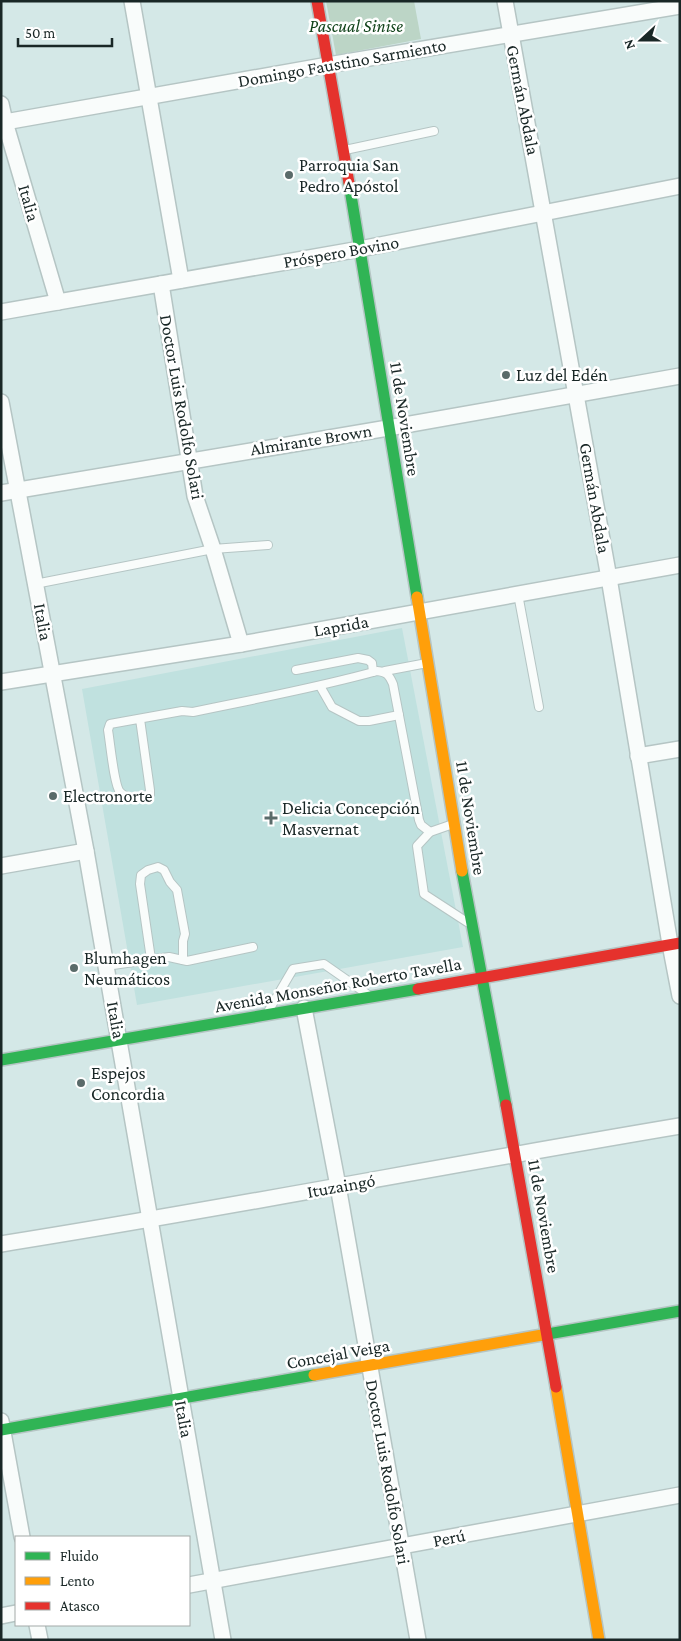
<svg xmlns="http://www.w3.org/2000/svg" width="681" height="1641" font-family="'Crimson Pro',serif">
<rect width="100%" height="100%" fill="#d4e8e7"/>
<!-- built -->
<path fill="#c0e1df" d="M402 628 463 947 137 1005 82 689Z"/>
<!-- green -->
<path fill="#bcd5c6" d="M326 1H414L421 39 336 55Z"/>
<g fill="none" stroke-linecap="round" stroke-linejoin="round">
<defs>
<g id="lane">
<path d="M345 150 434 131"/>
<path d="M35 584 213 549 268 545"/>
<path d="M518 594 539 707"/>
<path d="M296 670 358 658 368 660 372 663 373 672"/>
<path d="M385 671 427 663"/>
<path d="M320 686 332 707 359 721H369L399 715"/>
<path d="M140 719 150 790V794C141 798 127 800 120 792 114 785 110 741 108 730L110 724 182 711 193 712C255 699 316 688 377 671 387 672 389 675 393 684L419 820 421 825 430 832"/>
<path d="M453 824 430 832 417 846 424 894 467 922"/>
<path d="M151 959 140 884 141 875 148 870 158 867 164 870 170 882 177 890 185 934 183 941V960"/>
<path d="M106 966 169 957 187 961 253 947"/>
<path d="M269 1010 293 969 324 964 367 994"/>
</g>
<g id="street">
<path d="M132 1 181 280"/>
<path d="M505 1 609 578 670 944 680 996"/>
<path d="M1 104 5 122 58 302"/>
<path d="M5 122 328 65 680 6"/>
<path d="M161 284 195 496 213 549 241 644"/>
<path d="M1 312 360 249 680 186"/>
<path d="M1 402 86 851 223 1640"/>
<path d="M1 493 388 428 680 376"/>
<path d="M1 682 241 644 680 565"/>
<path d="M638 756 680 749"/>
<path d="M1 866 86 851"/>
<path d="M304 1008 338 1186 418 1640"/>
<path d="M1 1244C228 1208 453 1164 680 1126"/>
<path d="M1 1421 22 1537"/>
<path d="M189 1585 680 1495"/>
<path d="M1 1616 16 1613"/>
<path d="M37 1625 40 1640"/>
</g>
<g id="fast">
<path d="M349 183 417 597"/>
<path d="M462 871 506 1105"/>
<path d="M1 1060 418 989"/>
<path d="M542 1335 680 1311"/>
<path d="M1 1430 314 1375"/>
</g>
<g id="slow">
<path d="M417 597 462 871"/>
<path d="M314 1375 542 1335"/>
<path d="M556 1387 599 1640"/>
</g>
<g id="jam">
<path d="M317 1 349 183"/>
<path d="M418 989 680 943"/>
<path d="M506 1105 556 1387"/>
</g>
</defs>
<!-- lane casing -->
<use href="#lane" stroke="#b5c5c4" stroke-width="10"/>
<!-- street casing -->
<use href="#street" stroke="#b5c5c4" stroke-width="18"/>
<!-- fast casing -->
<use href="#fast" stroke="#b5c5c4" stroke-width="14"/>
<!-- slow casing -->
<use href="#slow" stroke="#b5c5c4" stroke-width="14"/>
<!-- jam casing -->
<use href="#jam" stroke="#b5c5c4" stroke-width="14"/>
<!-- lane -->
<use href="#lane" stroke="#f9fcfb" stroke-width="8"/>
<!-- street -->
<use href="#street" stroke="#f9fcfb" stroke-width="15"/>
<!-- fast -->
<use href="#fast" stroke="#30b455" stroke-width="11"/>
<!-- slow -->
<use href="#slow" stroke="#ff9f0a" stroke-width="11"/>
<!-- jam -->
<use href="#jam" stroke="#e5322d" stroke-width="11"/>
</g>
<!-- markers -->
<g fill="#5a6b6a" stroke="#fff" stroke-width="2">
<circle cx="289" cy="175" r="5"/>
<circle cx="506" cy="375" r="5"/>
<circle cx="53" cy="796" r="5"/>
<path d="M268.5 810.5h5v5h5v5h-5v5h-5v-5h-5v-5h5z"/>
<circle cx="74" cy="968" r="5"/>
<circle cx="81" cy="1083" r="5"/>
</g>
<g text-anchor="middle" stroke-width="5" stroke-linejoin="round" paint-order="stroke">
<!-- park labels -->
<g font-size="18" font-style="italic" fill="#11431a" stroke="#fff">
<text x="356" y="32">Pascual Sinise</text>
</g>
<!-- street labels -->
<g font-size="18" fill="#192726" stroke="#fff">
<text transform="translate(342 63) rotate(-10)" y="6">Domingo Faustino Sarmiento</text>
<text transform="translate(523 100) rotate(79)" y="6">Germán Abdala</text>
<text transform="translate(29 203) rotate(74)" y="6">Italia</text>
<text transform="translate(341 252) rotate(-10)" y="6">Próspero Bovino</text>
<text transform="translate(182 407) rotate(80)" y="6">Doctor Luis Rodolfo Solari</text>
<text transform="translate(405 419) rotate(81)" y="6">11 de Noviembre</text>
<text transform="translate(311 440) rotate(-9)" y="6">Almirante Brown</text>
<text transform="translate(595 498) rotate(80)" y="6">Germán Abdala</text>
<text transform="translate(43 622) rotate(80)" y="6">Italia</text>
<text transform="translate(341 626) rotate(-10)" y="6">Laprida</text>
<text transform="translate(471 818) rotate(81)" y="6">11 de Noviembre</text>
<text transform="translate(338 985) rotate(-10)" y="6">Avenida Monseñor Roberto Tavella</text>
<text transform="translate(116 1020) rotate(80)" y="6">Italia</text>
<text transform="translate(341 1186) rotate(-10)" y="6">Ituzaingó</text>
<text transform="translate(544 1216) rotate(80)" y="6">11 de Noviembre</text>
<text transform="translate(338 1354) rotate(-10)" y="6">Concejal Veiga</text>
<text transform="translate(184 1419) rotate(80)" y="6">Italia</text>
<text transform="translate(388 1472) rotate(80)" y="6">Doctor Luis Rodolfo Solari</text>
<text transform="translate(449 1538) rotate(-11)" y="6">Perú</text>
</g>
<!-- poi labels -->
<g font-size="18" fill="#192726" stroke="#fff" text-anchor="start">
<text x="299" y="171">Parroquia San<tspan x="299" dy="21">Pedro Apóstol</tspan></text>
<text x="516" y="381">Luz del Edén</text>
<text x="63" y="802">Electronorte</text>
<text x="282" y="814">Delicia Concepción<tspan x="282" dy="21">Masvernat</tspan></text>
<text x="84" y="964">Blumhagen<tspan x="84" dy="21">Neumáticos</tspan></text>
<text x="91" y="1079">Espejos<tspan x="91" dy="21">Concordia</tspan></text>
</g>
</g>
<!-- border -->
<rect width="681" height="1641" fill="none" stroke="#192726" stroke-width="5"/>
<!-- legend -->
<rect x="15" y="1536" width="175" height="90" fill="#ffffff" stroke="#a3a9a8"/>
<rect x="25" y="1552" width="25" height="8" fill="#30b455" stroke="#a3a9a8"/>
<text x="60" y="1561" font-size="15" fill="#192726">Fluido</text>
<rect x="25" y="1577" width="25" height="8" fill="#ff9f0a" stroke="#a3a9a8"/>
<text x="60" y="1586" font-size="15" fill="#192726">Lento</text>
<rect x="25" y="1602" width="25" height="8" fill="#e5322d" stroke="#a3a9a8"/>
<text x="60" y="1611" font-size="15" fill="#192726">Atasco</text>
<!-- north arrow -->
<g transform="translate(641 40) rotate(249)" stroke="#ffffff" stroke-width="4" paint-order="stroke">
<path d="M0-4L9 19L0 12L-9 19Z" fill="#192726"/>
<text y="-8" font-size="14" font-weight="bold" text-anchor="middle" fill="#192726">N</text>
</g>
<!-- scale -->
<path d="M18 38v8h94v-8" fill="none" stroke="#192726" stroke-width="2.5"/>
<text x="25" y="38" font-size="15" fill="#192726" stroke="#ffffff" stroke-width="4" paint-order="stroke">50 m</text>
</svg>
